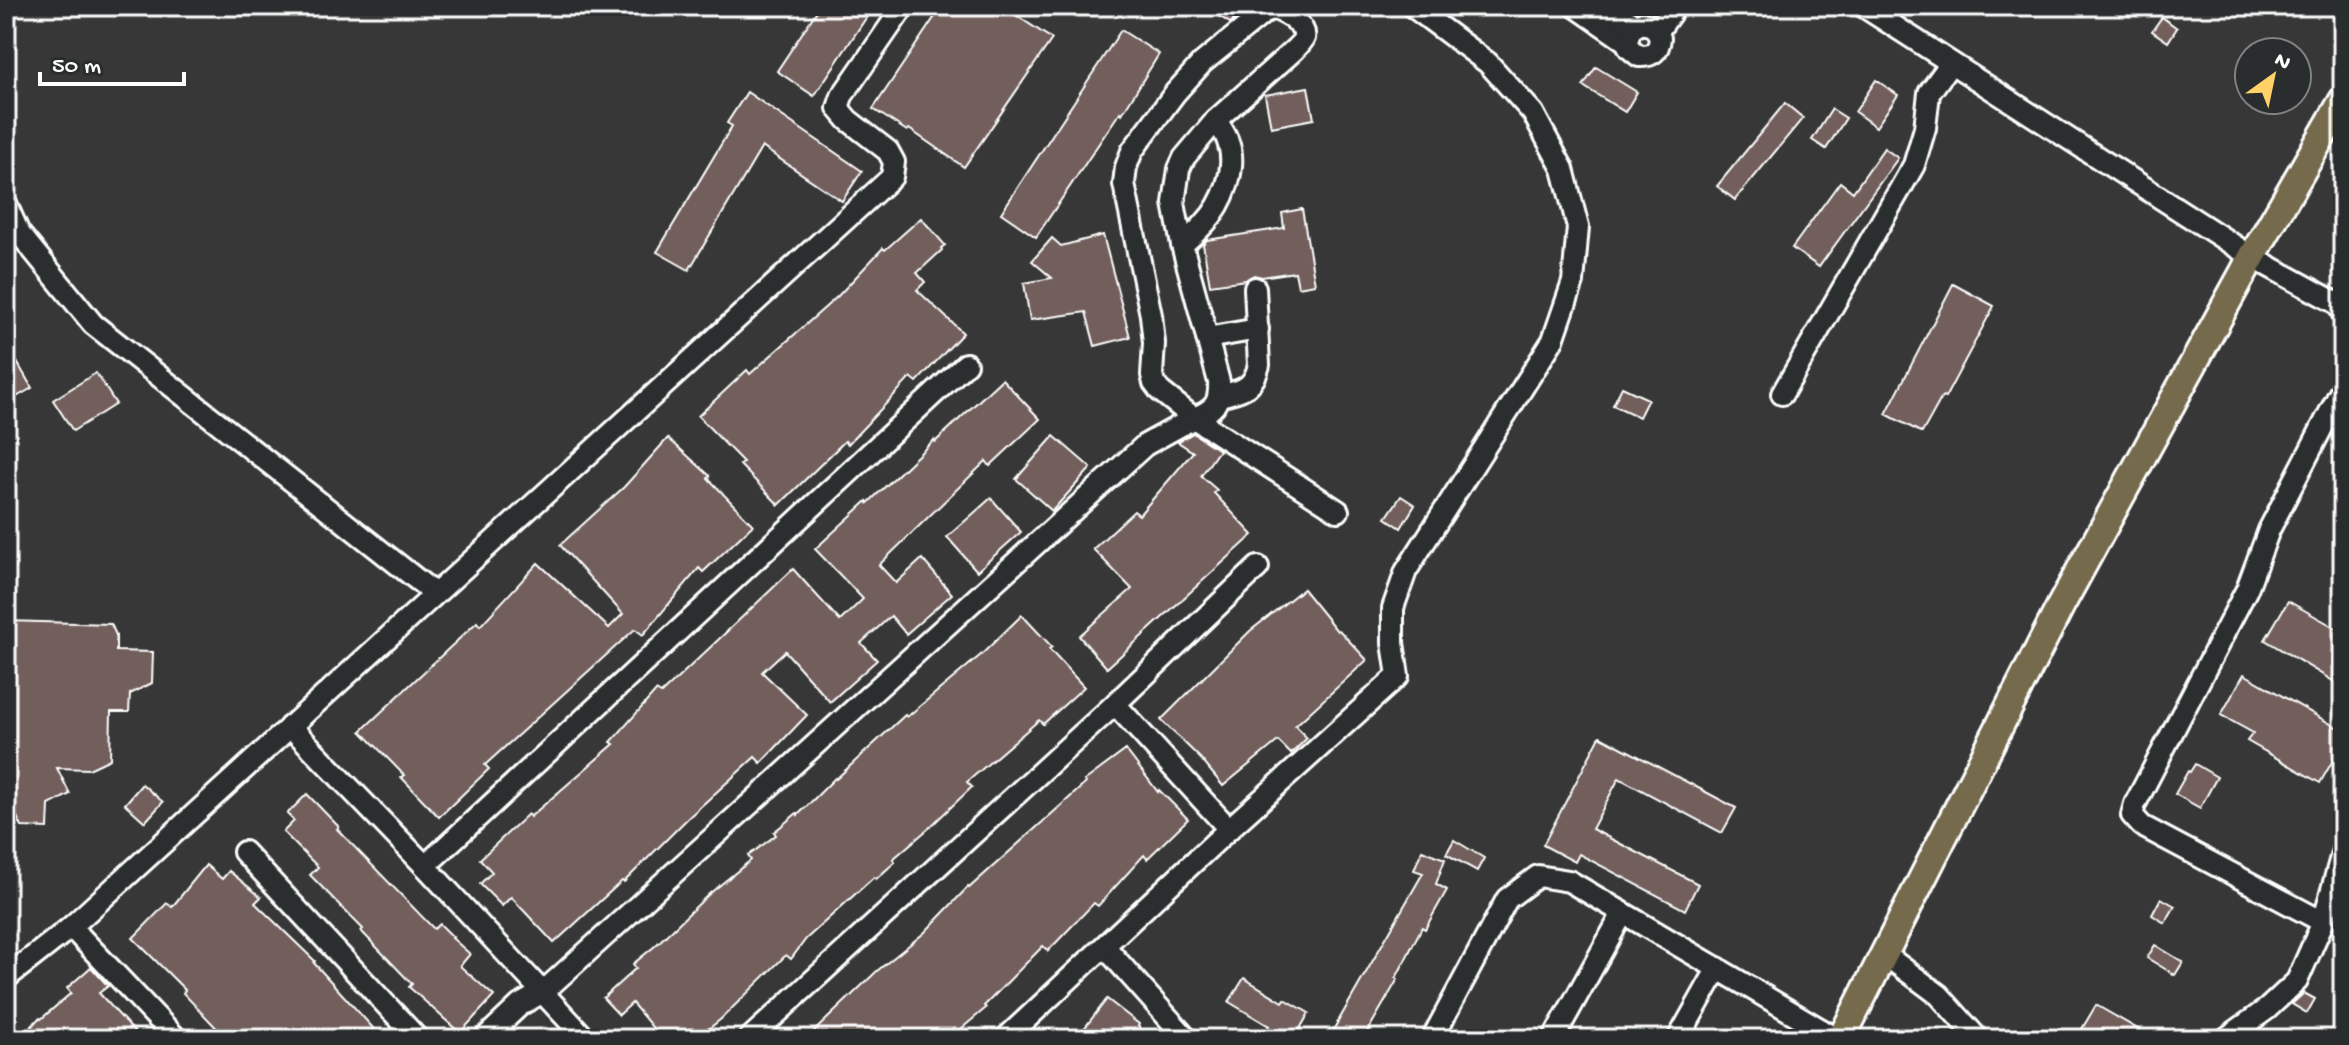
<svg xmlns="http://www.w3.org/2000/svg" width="2349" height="1045" font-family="'Gochi Hand',sans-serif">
<rect width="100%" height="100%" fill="#383737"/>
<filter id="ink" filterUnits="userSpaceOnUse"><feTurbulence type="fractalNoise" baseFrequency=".0125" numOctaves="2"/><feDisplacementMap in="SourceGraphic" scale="16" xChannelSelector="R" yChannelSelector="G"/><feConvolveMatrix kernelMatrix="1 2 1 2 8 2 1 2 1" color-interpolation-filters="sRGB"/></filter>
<g filter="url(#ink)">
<!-- building -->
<g fill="#725f5c" stroke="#fff" stroke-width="2">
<path d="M820 6H874L814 96 777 71Z"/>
<path d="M942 6H1002L1052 39 964 167 909 129 907 131 873 109Z"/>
<path d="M1203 6H1251L1230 23Z"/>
<path d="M2162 17 2177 28 2168 42 2152 31Z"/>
<path d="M1121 30 1159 54 1122 114 1120 112 1036 237 1001 213Z"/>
<path d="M1596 67 1637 92 1625 112 1583 86Z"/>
<path d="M1876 80 1898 95 1876 127 1855 112Z"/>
<path d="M1308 87 1314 119 1271 127 1265 95Z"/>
<path d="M747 92 862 171 842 201 762 147 689 270 657 252 732 126 727 123Z"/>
<path d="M1785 103 1803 118 1735 200 1717 186Z"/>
<path d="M1832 109 1846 118 1826 149 1812 140Z"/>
<path d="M1884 148 1898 158 1819 267 1792 248 1840 182 1853 192Z"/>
<path d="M1302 209 1315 284 1298 287 1295 272 1262 277 1254 275 1246 280 1210 285 1203 244 1207 240 1284 228 1282 213Z"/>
<path d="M921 218 945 245 941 248 942 250 917 273 925 282 917 290 963 333 917 382 911 377 848 444 845 441 779 505 740 465 743 462 698 416 747 370 750 374 838 296 883 248 885 250Z"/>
<path d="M1103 235 1130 337 1095 346 1086 312 1030 320 1024 283 1052 278 1032 261 1052 238 1061 246Z"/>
<path d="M1953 284 1994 306 1945 398 1942 397 1922 433 1886 414Z"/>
<path d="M6 343 32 388 6 403Z"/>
<path d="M96 373 116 404 73 431 53 400Z"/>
<path d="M1002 379 1040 419 990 466 986 461 879 565 896 583 922 559 952 594 906 634 891 616 861 643 877 660 830 702 785 651 762 672 807 715 761 763 755 757 688 818 624 882 622 881 554 943 511 897 502 906 480 884 492 872 480 859 528 814 530 817 614 744 611 742 656 691 661 694 793 569 840 621 863 599 815 549 867 501 868 503 934 440 935 442Z"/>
<path d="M1622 387 1648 399 1639 417 1613 405Z"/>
<path d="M1193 433 1219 450 1201 476 1217 490 1214 493 1253 535 1107 668 1079 636 1132 589 1093 549 1134 511 1139 515 1193 452 1178 442Z"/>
<path d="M1054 436 1091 468 1052 511 1016 479Z"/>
<path d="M668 438 710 476 708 478 753 525 703 572 699 568 643 635 635 629 485 765 489 769 439 817 401 777 404 775 361 731 477 622 480 626 538 563 609 628 623 614 560 545 624 487Z"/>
<path d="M1401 496 1415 505 1401 528 1386 518Z"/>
<path d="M991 498 1021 532 977 571 947 537Z"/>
<path d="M1303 589 1337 631 1339 630 1367 660 1295 726 1307 738 1291 754 1278 741 1223 786 1200 758 1161 720 1250 631Z"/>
<path d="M2288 601 2343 632V687L2265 640Z"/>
<path d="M1022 615 1052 647 1049 649 1084 687 1043 724 1039 720 967 782 972 787 928 829 893 859 895 862 876 879 874 877 806 939 791 959 786 955 721 1019 696 1039H662L632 1003 619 1015 603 998 636 968 633 964 655 946 709 894 751 860 748 856 776 835 774 832 797 813 798 815 835 778 836 779 905 715 907 717 982 654Z"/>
<path d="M6 621 111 624 116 635V651L153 652 152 683 130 694 129 712H111L110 759 89 769 57 768 70 794 49 805 48 828 22 827 12 807 6 806Z"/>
<path d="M2244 674 2343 731V743L2320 783 2247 741 2253 733 2221 715Z"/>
<path d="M1600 736 1736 808 1722 833 1619 778 1592 829 1698 884 1685 910 1579 854 1575 862 1543 845Z"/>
<path d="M1126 750 1158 792 1159 790 1188 819 1147 859 1144 855 1098 906 1094 903 1048 951 1043 946 984 1006 986 1008 949 1039H806L877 971 924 933 968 887 969 888 1086 783 1084 781Z"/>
<path d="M2195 764 2217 777 2200 808 2175 794 2188 771 2190 772Z"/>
<path d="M142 784 163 802 145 822 125 804Z"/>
<path d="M307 794 339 827 337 829 434 929 440 924 453 937 452 938 470 954 460 966 494 996 460 1033 409 987 412 984 361 931 363 929 310 875 318 867 283 832 294 821 287 814Z"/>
<path d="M1454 840 1484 858 1477 871 1446 854Z"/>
<path d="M1422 850 1445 859 1436 884 1447 890 1425 929 1422 927 1396 978 1398 979 1363 1039H1328L1423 873 1414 870Z"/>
<path d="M206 865 222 879 229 871 261 897 255 903 315 961 314 963 383 1039H227L183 993 185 990 133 938 167 903 172 907Z"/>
<path d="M2161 898 2175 906 2165 923 2152 915Z"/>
<path d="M2155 945 2183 962 2175 975 2147 958Z"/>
<path d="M91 967 108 986 99 993 141 1039H20L39 1018 41 1019 71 993 67 988Z"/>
<path d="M1244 978 1283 1002 1285 999 1309 1013 1294 1039H1283L1267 1030 1269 1026 1229 1002Z"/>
<path d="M2304 993 2315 999 2307 1013 2292 1004Z"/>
<path d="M1107 999 1139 1024 1138 1026 1151 1039H1076Z"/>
<path d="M2096 1005 2155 1039H2076Z"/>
</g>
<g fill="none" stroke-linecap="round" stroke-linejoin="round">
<defs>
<g id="minor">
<path d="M1575 6 1627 42 1629 48 1639 56C1652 57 1659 51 1660 38L1654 26 1641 23 1630 30 1627 42"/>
<path d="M1604 6 1635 25"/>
<path d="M1863 6 2252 257 2338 304 2343 314"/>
<path d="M1274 9C1285 12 1307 25 1304 38 1303 41 1296 48 1294 50L1216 120 1184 158 1179 169 1174 203 1182 245 1219 382C1220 404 1214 410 1194 418L1160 391 1154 383 1152 375 1154 343 1151 315 1124 184 1126 167 1132 151 1175 93 1202 63 1266 11Z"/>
<path d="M1658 31 1676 6"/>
<path d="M6 204 19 233 93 324 434 593"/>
<path d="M1182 245C1190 238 1198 231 1205 223 1223 204 1238 168 1228 142 1226 134 1220 127 1216 120"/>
<path d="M1207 338 1258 329"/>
<path d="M1782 394 1914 165 1925 128 1929 93 1951 63"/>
<path d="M1220 396C1241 390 1253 390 1259 365L1255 288"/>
<path d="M1115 704 1229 829"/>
<path d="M290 726 425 866 586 1039"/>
<path d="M244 852 418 1039"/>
<path d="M425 866 966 364"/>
<path d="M2323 922 2142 826 2132 815 2135 804 2247 589 2269 530 2343 387"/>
<path d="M71 927 177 1039"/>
<path d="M1105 947 1187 1039"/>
<path d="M1884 954 1939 995 1978 1039"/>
<path d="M6 978 71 927 892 177 894 162 888 151 848 120 838 108 842 96 904 6"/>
<path d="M484 1039 520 1005 543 992 1145 445 1194 418 1338 511"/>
<path d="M749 1039 1115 704 1258 567"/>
<path d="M1005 1039 1229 829 1398 676 1393 643V608L1406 571 1553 340 1573 282 1578 227 1563 169 1533 113 1488 63 1412 6"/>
<path d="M1432 1039 1507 899 1538 876 1569 881 1837 1039"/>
<path d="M1553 1039 1623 913"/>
<path d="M1678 1039 1718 968"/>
<path d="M2225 1039 2267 1009 2297 981 2323 922 2343 850"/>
</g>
<path id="major" d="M1841 1039 2061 605 2252 257 2343 100"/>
</defs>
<!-- minor casing -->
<use href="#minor" stroke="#fff" stroke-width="26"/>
<!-- major casing -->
<use href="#major" stroke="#fff" stroke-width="32"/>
<!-- minor -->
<use href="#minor" stroke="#2a2d2e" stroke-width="20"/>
<!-- major -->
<use href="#major" stroke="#746b4b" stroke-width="26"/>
</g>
</g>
<!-- margin -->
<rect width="2349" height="1045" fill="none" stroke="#2a2d2e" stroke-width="32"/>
<rect x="16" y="16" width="2317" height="1013" fill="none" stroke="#fff" stroke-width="3" filter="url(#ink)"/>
<!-- north arrow -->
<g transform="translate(2273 76) rotate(33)"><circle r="38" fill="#2a2d2e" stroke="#7f8182" stroke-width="2"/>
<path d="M0-6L14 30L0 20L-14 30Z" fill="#ffd166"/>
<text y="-12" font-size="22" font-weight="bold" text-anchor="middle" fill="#ffffff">N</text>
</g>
<!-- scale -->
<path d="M40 72v12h144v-12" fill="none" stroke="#ffffff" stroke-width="4"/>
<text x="52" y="72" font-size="24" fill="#ffffff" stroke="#2a2d2e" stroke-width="6" paint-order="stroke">50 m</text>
</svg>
